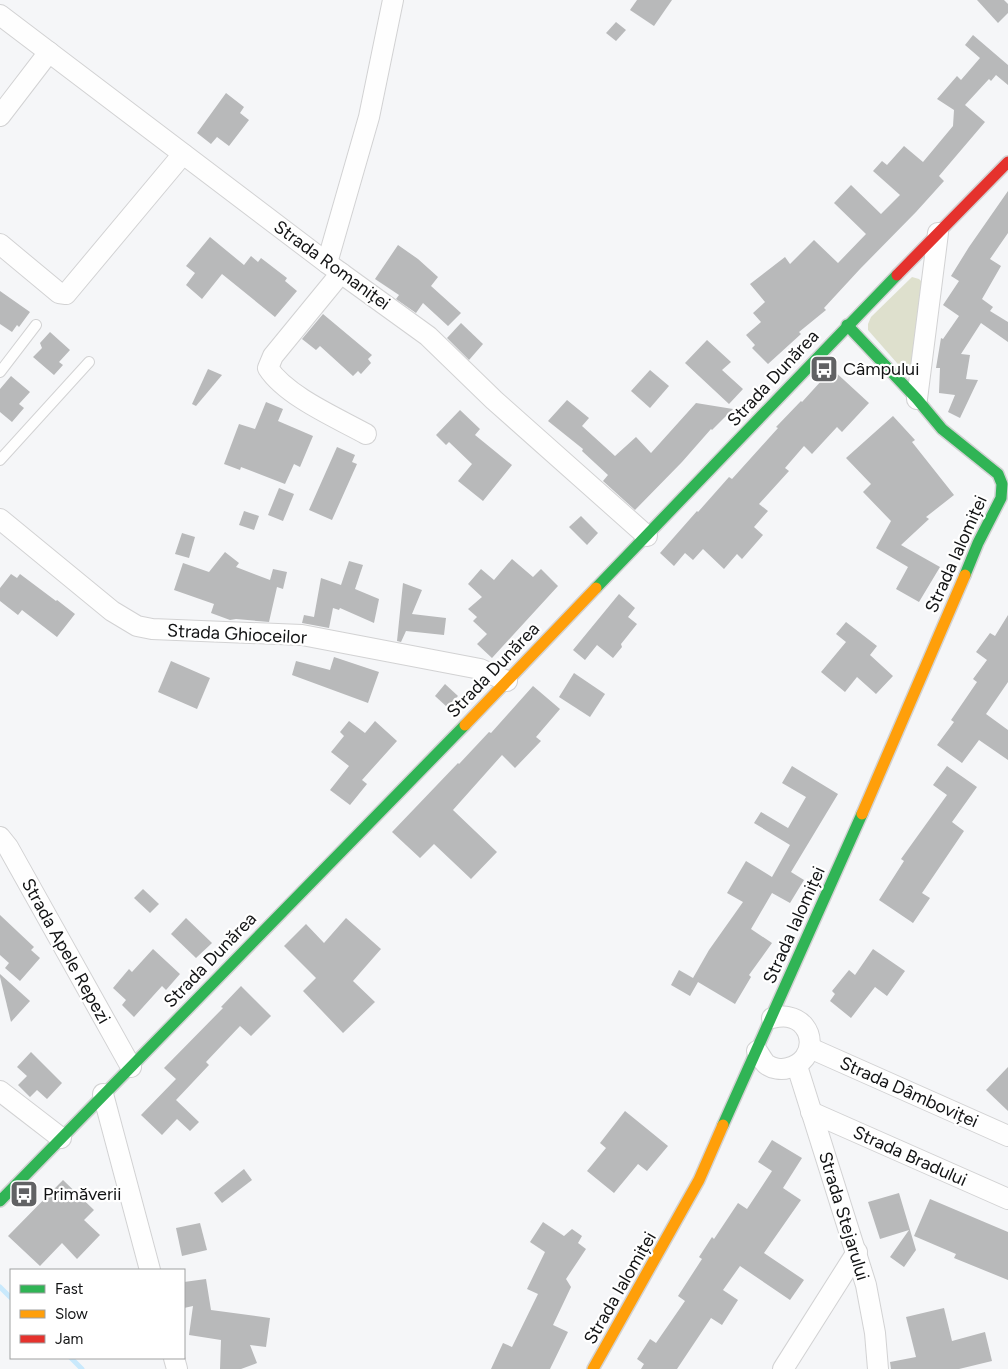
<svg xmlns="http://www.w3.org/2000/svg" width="1008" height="1369" font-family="Figtree,sans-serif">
<rect width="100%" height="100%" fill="#f5f6f8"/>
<!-- green -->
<path fill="#dee0cd" d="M912 277 919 279 923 283 914 367 904 371 868 330V324L871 317Z"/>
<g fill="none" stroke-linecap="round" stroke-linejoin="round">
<!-- stream -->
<g stroke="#c9e9fc" stroke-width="5">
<path d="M0 1287 11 1298"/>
<path d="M71 1358 82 1369"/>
</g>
</g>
<!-- building -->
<g fill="#b8b9ba">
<path d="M637 0H672L654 26 630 10Z"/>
<path d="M977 0H1004L1008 4V13L998 23Z"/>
<path d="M616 22 626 30 616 41 606 33Z"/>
<path d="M973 35 1008 65V85L996 75 991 81 989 79 965 105 985 122 939 176 944 181 916 212 860 269 824 308 826 310 799 332 801 334 768 364 752 348 755 345 746 335 761 322 753 313 765 302 750 284 785 257 790 264 814 240 838 263 866 234 834 203 851 185 881 214 900 195 873 171 882 161 887 165 904 146 923 162 953 126 954 110 937 99 957 76 961 80 980 58 965 45Z"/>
<path d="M226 93 244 107 240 113 249 120 229 146 217 137 211 144 197 133Z"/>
<path d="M1008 191V233L990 259 1001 266 982 299 993 307 990 311 1008 322V342L981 323 961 354 970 355 966 379 978 380 960 418 948 412 955 395 939 393 940 368H936L941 338 943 339 959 316 943 305 959 281 951 276 969 247Z"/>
<path d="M210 237 244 265 251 256 258 262 261 258 287 278 285 281 297 291 275 317 222 274 202 299 186 285 195 273 186 266Z"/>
<path d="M398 245 418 259 438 277 431 286 461 313 448 326 423 303 416 313 396 299 399 295 375 279Z"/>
<path d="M0 291 30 312 19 327 17 325 12 332 0 324Z"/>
<path d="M323 314 372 355 368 359 371 363 361 374 358 371 353 376 320 346 316 350 302 339Z"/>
<path d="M461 323 483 344 469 360 447 338Z"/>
<path d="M50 332 70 350 59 362 63 365 54 375 33 357 42 348 40 343Z"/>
<path d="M707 340 731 362 722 370 743 389 729 404 685 363Z"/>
<path d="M208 369 222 375 196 406 192 404Z"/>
<path d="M832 369 869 403 842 432 837 427 812 454 804 446 785 468 789 471 759 504 768 511 754 527 763 535 742 559 737 554 724 569 703 549 693 560 685 553 674 566 660 553 697 511 698 512 729 477 732 479 778 428 776 427 801 401 802 402Z"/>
<path d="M650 370 669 386 650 408 631 391Z"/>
<path d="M11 376 30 392 19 404 24 408 12 422 0 412V389Z"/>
<path d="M567 400 589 418 582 426 615 456 636 437 651 453 696 403 733 409 712 430 711 429 682 462 635 510 603 481 608 475 582 451 583 449 548 421Z"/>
<path d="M266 402 283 409 278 421 313 436 300 467 294 464 285 484 241 467 240 470 224 464 239 424 255 429Z"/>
<path d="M460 410 480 429 475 435 512 465 483 501 458 481 472 464 449 442 446 445 436 435Z"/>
<path d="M893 416 915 440 912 442 954 495 926 517 929 519 901 545 940 567 919 602 896 589 908 567 876 548 891 521 863 492 871 484 846 458Z"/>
<path d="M337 447 355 455 352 462 357 464 332 520 309 510Z"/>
<path d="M279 488 294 494 283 521 268 515Z"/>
<path d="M244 511 259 516 254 530 239 525Z"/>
<path d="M581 516 598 533 587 545 569 527Z"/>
<path d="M182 533 195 537 189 558 175 554Z"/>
<path d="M225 552 239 563 236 567 270 580 273 569 287 572 283 589 277 587 269 622 236 619 230 620 211 613 214 604 174 590 183 563 209 572Z"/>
<path d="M512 559 533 577 541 569 558 586 492 658 477 644 487 634 473 621 477 617 468 609 482 597 468 584 481 569 494 580Z"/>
<path d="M349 561 363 565 355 589 379 599 374 623 340 608 339 610 333 608 329 628 302 623 304 615 314 617 321 578 341 585Z"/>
<path d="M11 574 17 578 20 574 56 601 57 600 75 614 57 637 22 610 18 615 0 601V588Z"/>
<path d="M403 583 422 590 412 614 446 618 444 635 406 631 401 642 397 641Z"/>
<path d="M619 594 635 608 628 617 637 624 621 644 622 647 613 658 597 645 585 660 573 650Z"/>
<path d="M1008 615V682L986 714 1008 730V760L979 740 962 763 937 745 954 722 951 720 977 682 973 679 987 660 976 652 990 633 995 636Z"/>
<path d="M846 622 877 646 870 655 893 676 876 694 857 677 845 692 821 672 846 642 836 634Z"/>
<path d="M334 657 379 672 368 703 292 675 296 661 330 670Z"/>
<path d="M171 661 210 678 197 709 158 692Z"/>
<path d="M574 673 605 694 590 717 559 697Z"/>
<path d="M445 684 458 696 447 707 435 696Z"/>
<path d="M533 686 560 709 536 737 541 741 515 768 502 755 453 810 497 852 471 879 434 844 420 858 392 832 458 763 459 764 489 732 491 733Z"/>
<path d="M349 721 365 733 375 721 397 741 362 780 367 784 350 805 330 790 349 766 331 752 344 736 340 732Z"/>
<path d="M792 766 838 794 791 872 804 880 790 903 772 893 751 929 772 943 749 975 751 977 735 1004 698 982 690 996 671 985 679 970 693 978 709 950 743 902 727 893 746 861 772 877 790 845 754 823 761 812 788 828 806 797 782 783Z"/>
<path d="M947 766 977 787 952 822 964 831 922 893 930 898 913 923 879 900 904 861 901 859 947 795 933 785Z"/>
<path d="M143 889 159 904 150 913 134 898Z"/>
<path d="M0 915 34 947 31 950 40 958 20 981 5 968 9 963 0 955Z"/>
<path d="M186 918 212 943 196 958 171 934Z"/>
<path d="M346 918 381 949 353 981 375 1002 343 1033 303 991 316 978 284 946 306 924 324 943Z"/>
<path d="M153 949 180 974 166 990 162 986 134 1017 122 1005 126 1000 113 988 129 969 132 972Z"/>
<path d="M873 949 905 971 887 996 875 987 851 1018 830 1001 835 994 832 991 849 970 855 975Z"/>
<path d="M0 974 30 1001 11 1022 0 977Z"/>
<path d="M241 986 271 1016 251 1036 240 1026 206 1062 209 1065 176 1100 199 1122 190 1131 177 1119 162 1135 141 1115 176 1079 164 1068 223 1008 221 1007Z"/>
<path d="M31 1052 62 1083 47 1099 37 1090 30 1097 18 1085 27 1076 17 1067Z"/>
<path d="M1008 1067V1111L986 1090Z"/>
<path d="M625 1111 668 1146 647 1171 638 1164 614 1193 587 1171 606 1148 600 1143Z"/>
<path d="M772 1140 802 1158 783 1188 801 1200 764 1253 804 1280 790 1300 740 1266 723 1290 738 1300 722 1325 711 1318 677 1369H641L644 1364 637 1359 650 1339 656 1343 685 1301 678 1296 702 1259 699 1257 712 1237 714 1239 738 1203 747 1209 772 1171 758 1162Z"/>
<path d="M244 1169 252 1180 222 1203 214 1193Z"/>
<path d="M63 1180 94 1210 84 1220 100 1235 77 1259 62 1243 40 1266 8 1236Z"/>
<path d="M899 1193 916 1250 904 1267 890 1257 909 1230 880 1239 868 1202Z"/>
<path d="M930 1199 1008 1232V1280L954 1258 956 1254 914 1236Z"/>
<path d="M543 1222 564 1236 572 1229 582 1236 578 1243 586 1249 566 1279 571 1287 553 1325 568 1332 550 1369H491L503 1343 512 1347 538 1294 527 1289 545 1252 530 1242Z"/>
<path d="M200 1223 207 1250 182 1256 176 1228Z"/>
<path d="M206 1279 211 1310 270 1318 266 1347 250 1345 257 1363 241 1369H220L221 1340 189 1335 193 1306 184 1308V1282Z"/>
<path d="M944 1308 952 1341 985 1332 992 1361 959 1369H891L890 1362 916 1357 906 1317Z"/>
</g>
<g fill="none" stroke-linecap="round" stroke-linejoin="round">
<defs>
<g id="lane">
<path d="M0 372 36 325"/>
<path d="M0 460 89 362"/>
</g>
<g id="street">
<path d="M0 15 327 263 428 336 494 400 647 536"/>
<path d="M0 116 49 52"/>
<path d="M0 244 59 293 66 294 183 154"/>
<path d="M327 263 369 117 393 0"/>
<path d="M341 273 273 356 268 368C286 396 337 418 366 434"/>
<path d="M917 399 938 233"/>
<path d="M0 519 112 611 137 626 152 629 302 635 480 669 507 681"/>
<path d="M0 837 8 847 131 1067"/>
<path d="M810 1048 1008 1136"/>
<path d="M757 1051C760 1055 763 1061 766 1064 772 1069 782 1070 788 1068 818 1061 816 1022 788 1017 783 1016 777 1017 772 1018"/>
<path d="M797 1066 866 1285 875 1333 878 1369"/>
<path d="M0 1091 61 1138"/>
<path d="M103 1094 150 1270"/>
<path d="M811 1112 1008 1199"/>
<path d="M174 1358 177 1369"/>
<path d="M783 1369 857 1252"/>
</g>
<g id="fast">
<path d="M847 325 917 399 942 429 998 474 1002 484 1001 498 978 543 965 575"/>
<path d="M596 588 897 275"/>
<path d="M723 1125 862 814"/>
<path d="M0 1201 465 725"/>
</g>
<g id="slow">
<path d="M465 725 596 588"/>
<path d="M862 814 965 575"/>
<path d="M593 1369 699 1180 723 1125"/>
</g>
<path id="jam" d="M897 275 1008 162"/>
</defs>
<!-- lane casing -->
<use href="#lane" stroke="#d2d2d3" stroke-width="12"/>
<!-- street casing -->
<use href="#street" stroke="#d2d2d3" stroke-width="22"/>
<!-- fast casing -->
<use href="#fast" stroke="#d2d2d3" stroke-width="14"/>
<!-- slow casing -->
<use href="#slow" stroke="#d2d2d3" stroke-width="14"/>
<!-- jam casing -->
<use href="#jam" stroke="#d2d2d3" stroke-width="14"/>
<!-- lane -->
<use href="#lane" stroke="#fefefe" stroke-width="10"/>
<!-- street -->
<use href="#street" stroke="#fefefe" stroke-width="20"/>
<!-- fast -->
<use href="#fast" stroke="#30b455" stroke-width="11"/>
<!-- slow -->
<use href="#slow" stroke="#ff9f0a" stroke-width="11"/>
<!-- jam -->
<use href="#jam" stroke="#e5322d" stroke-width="11"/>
</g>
<!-- icons -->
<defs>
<symbol id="bus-square" viewBox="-11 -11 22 22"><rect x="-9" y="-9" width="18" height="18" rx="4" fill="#616264" stroke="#fff"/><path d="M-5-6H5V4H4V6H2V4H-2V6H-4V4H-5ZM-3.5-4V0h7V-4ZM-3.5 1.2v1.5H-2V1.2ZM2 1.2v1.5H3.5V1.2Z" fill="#fff"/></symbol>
</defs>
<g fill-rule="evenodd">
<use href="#bus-square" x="808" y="353" width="32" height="32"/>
<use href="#bus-square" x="8" y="1178" width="32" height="32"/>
</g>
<g text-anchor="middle" stroke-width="4.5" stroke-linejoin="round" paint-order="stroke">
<!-- street labels -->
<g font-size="18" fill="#121314" stroke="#fff">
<text transform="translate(332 265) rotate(36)" y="6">Strada Romaniței</text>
<text transform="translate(773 378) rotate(-47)" y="6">Strada Dunărea</text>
<text transform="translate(956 554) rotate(-66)" y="6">Strada Ialomiței</text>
<text transform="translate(237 634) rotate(3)" y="6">Strada Ghioceilor</text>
<text transform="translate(493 670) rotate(-46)" y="6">Strada Dunărea</text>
<text transform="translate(794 925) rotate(-66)" y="6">Strada Ialomiței</text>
<text transform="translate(66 951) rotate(61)" y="6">Strada Apele Repezi</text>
<text transform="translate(210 960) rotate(-46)" y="6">Strada Dunărea</text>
<text transform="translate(909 1092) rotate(24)" y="6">Strada Dâmboviței</text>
<text transform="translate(910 1156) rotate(24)" y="6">Strada Bradului</text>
<text transform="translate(844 1216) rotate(73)" y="6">Strada Stejarului</text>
<text transform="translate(620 1288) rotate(-60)" y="6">Strada Ialomiței</text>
</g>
<!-- poi labels -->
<g font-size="18" fill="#121314" stroke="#fff" text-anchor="start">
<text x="843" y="375">Câmpului</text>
<text x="43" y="1200">Primăverii</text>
</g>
</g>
<!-- legend -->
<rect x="10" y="1269" width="175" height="90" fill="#ffffff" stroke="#a0a1a1"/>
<rect x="20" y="1285" width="25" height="8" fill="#30b455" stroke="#a0a1a1"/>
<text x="55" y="1294" font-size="15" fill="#121314">Fast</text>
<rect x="20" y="1310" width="25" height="8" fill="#ff9f0a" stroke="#a0a1a1"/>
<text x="55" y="1319" font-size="15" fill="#121314">Slow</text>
<rect x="20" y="1335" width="25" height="8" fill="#e5322d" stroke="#a0a1a1"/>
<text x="55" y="1344" font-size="15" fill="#121314">Jam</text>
</svg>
